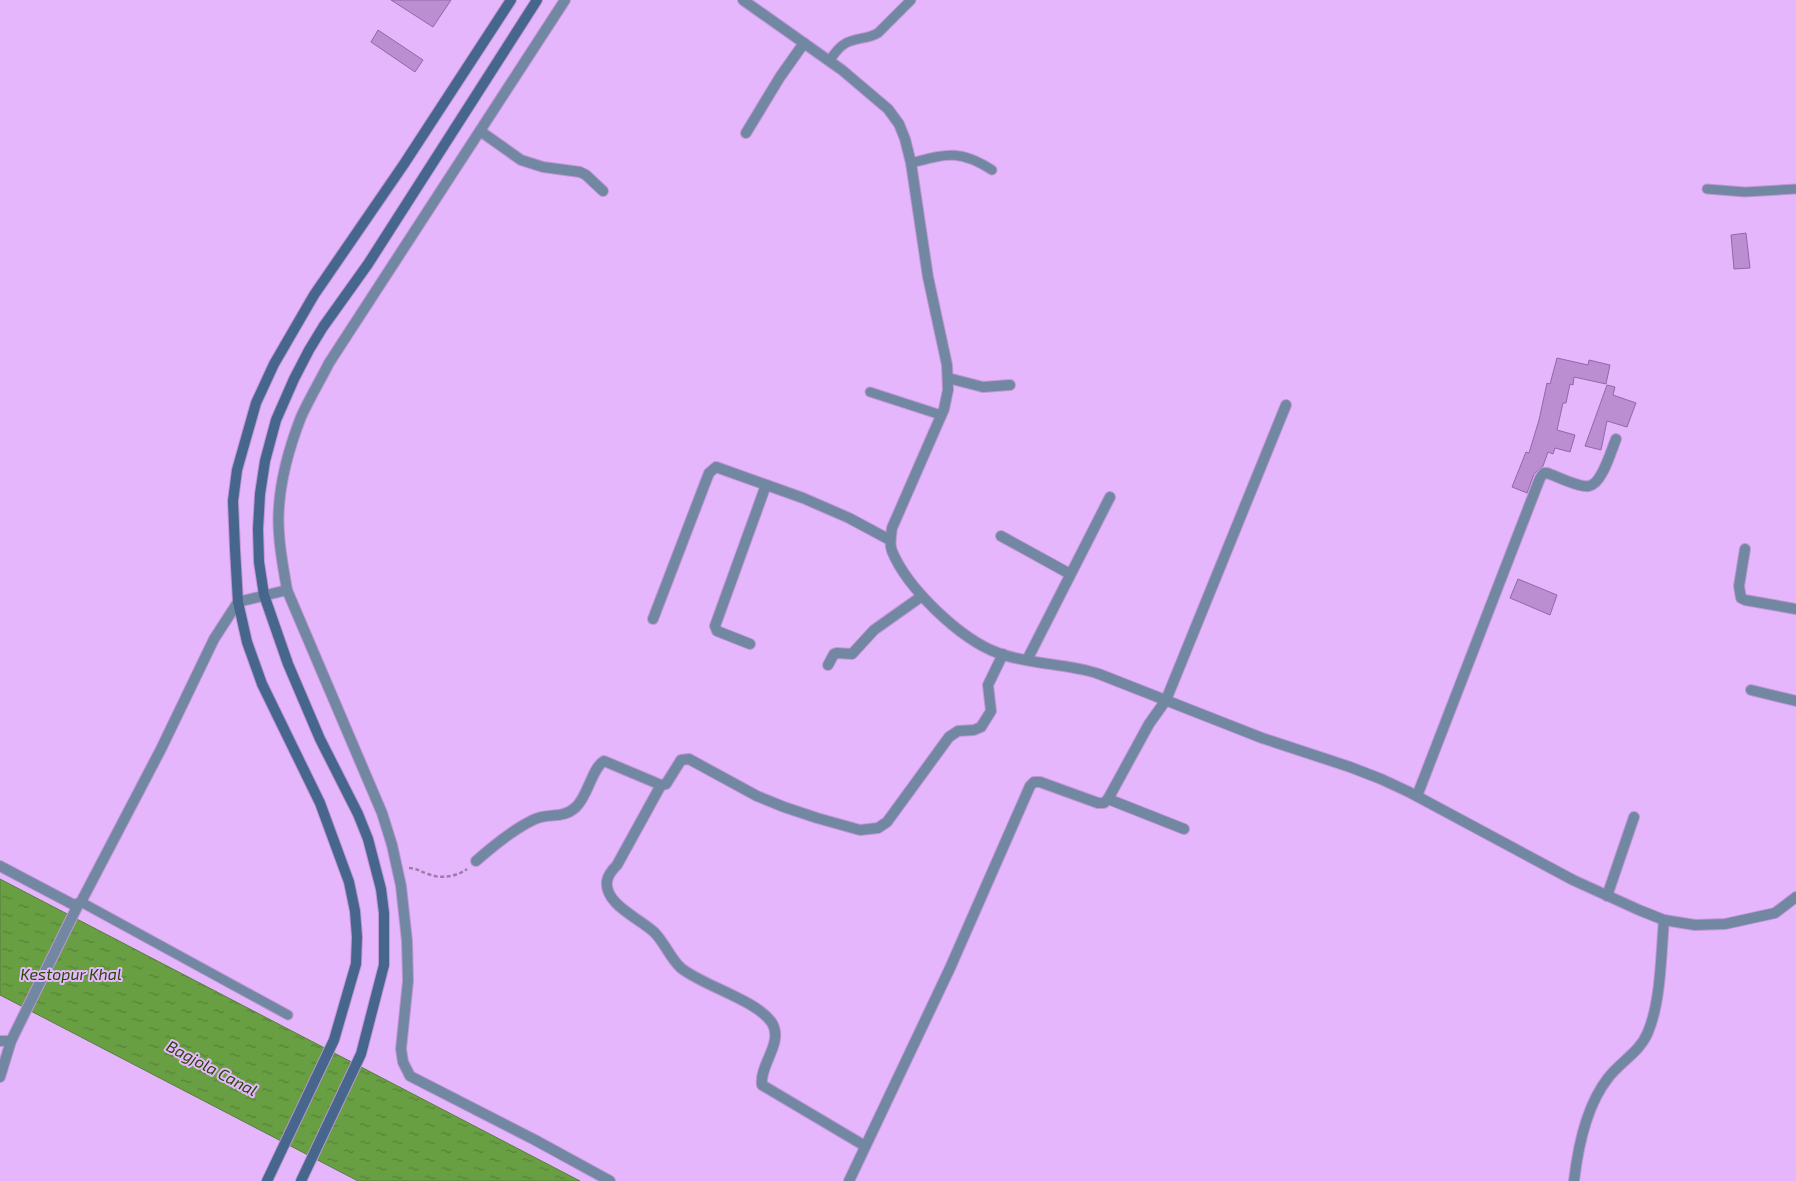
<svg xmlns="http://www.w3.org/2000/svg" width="1796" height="1181" font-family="'Exo 2',sans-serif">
<defs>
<pattern id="water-ripples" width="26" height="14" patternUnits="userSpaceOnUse" patternTransform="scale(1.25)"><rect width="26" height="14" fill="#689f42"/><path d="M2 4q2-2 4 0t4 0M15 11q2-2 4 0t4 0" fill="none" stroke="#578239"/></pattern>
</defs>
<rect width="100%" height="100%" fill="#e5b6fc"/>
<!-- water -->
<path fill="url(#water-ripples)" stroke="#5b7c43" d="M0 879 580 1181H358L0 995Z"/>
<!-- building -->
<g fill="#bb8ed1" stroke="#9367a8">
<path d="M391 0H451L433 27Z"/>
<path d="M378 30 423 60 415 72 371 42Z"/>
<path d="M1746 233 1750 268 1734 269 1731 235Z"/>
<path d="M1557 358 1588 365 1589 360 1610 365 1606 384 1574 377 1573 385 1570 384 1566 403H1563L1557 430 1575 435 1570 452 1555 448 1553 454 1548 452 1543 466 1534 474 1527 493 1512 487 1526 452 1529 453 1539 420 1547 383 1550 384Z"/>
<path d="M1607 385 1615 387 1613 395 1636 403 1627 427 1607 421 1601 450 1585 446Z"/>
<path d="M1518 579 1557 595 1550 615 1510 598Z"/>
</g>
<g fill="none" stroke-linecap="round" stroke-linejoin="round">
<defs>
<g id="service">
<path d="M829 61C833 56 837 49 843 45 853 37 867 40 878 33L911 0"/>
<path d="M911 163C946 154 959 149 992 170"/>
<path d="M1707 189 1745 192 1796 189"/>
<path d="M870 392 941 415"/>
<path d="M81 902 288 1015"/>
</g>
<g id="minor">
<path d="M480 131 521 160 543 167 580 172 586 175 603 191"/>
<path d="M746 133 780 77 804 43"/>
<path d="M948 378 983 387 1010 385"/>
<path d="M1001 536 1070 574"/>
<path d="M1745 549 1739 586 1741 598 1745 600 1796 609"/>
<path d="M653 619 709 473 716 467 803 498 849 518 890 540"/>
<path d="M750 644 717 631 715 626 766 485"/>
<path d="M1027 660 1110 497"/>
<path d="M828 665 834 654 837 653 852 654 874 630 922 596"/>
<path d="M1751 690 1796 701"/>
<path d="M661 785 617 865C613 869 608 875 607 881 604 904 639 918 654 932 665 943 670 958 681 968 703 986 757 1000 772 1023 784 1043 759 1065 762 1085L865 1146"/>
<path d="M1417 796 1540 478 1544 473H1547C1556 476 1580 488 1589 486 1602 484 1611 451 1616 439"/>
<path d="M1108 799 1184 829"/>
<path d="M476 861C493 846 512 830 533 820 548 812 562 820 576 807 588 796 592 768 604 761L661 785 666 784 681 760 689 759 757 796 784 807 817 818 860 830 878 828 887 822 949 737 958 731 974 730 981 727 991 711 988 685 1003 654"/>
<path d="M1607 896 1634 817"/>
<path d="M0 1041H11"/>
<path d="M0 1077 11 1041 78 905"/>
<path d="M849 1181 950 968 1030 786 1034 782H1040L1098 803H1104L1108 799 1149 724 1166 700 1286 405"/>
<path d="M1574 1181C1578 1146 1586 1106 1608 1078 1621 1061 1640 1052 1648 1032 1661 1001 1661 954 1664 920"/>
</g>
<g id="tertiary">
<path d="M565 0 329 363C320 381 309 399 301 417 287 453 276 495 279 533 280 553 284 571 287 590L382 813 392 845 401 886 407 941 408 981 401 1049 403 1062 410 1076 535 1140 610 1181"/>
<path d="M743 0 842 70 888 109 899 124 905 139 911 163 928 277 947 365 948 390 944 409 892 528C891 536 889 544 892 551 907 588 960 639 998 653 1030 665 1066 663 1099 674L1262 738 1350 767 1381 779 1409 792 1573 880 1639 910 1664 920 1695 925 1725 924 1775 913 1796 897"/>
<path d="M0 866 74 905 81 902 161 749 214 639 238 602 287 590"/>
</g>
<g id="secondary">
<path d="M267 1181 334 1040 356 964 357 937 355 911 349 882 320 803 262 684 247 642 238 602 235 549 233 501 237 470 256 403 274 364 314 295 404 164 511 0"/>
<path d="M301 1181 361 1054 384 965V913L381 889 368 839 358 814 320 739 288 664 264 595 259 562 258 529 260 494 265 461 276 420 294 379 309 350 323 327 368 264 537 0"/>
</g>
</defs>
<!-- service casing -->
<use href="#service" stroke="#c097d4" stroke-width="11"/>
<!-- minor casing -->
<use href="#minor" stroke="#c097d4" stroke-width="12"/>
<!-- tertiary casing -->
<use href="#tertiary" stroke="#c097d4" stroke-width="12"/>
<!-- secondary casing -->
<use href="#secondary" stroke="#c097d4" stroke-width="12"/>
<!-- path -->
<path stroke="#9e7baf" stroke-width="2.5" stroke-dasharray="4 2.5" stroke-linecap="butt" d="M409 868C417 868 421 872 428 874 441 879 456 877 467 869"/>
<!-- service -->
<use href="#service" stroke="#7187a2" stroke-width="9"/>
<!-- minor -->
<use href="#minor" stroke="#7187a2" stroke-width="10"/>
<!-- tertiary -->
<use href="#tertiary" stroke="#7187a2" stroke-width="10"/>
<!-- secondary -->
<use href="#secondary" stroke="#46668d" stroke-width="10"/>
</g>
<g text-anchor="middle" stroke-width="4" stroke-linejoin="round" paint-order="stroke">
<!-- water labels -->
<g font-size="16" font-style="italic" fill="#274a06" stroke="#e5b6fc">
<text x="71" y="980">Kestopur Khal</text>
<text transform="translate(212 1068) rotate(28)" y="6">Bagjola Canal</text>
</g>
</g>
</svg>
